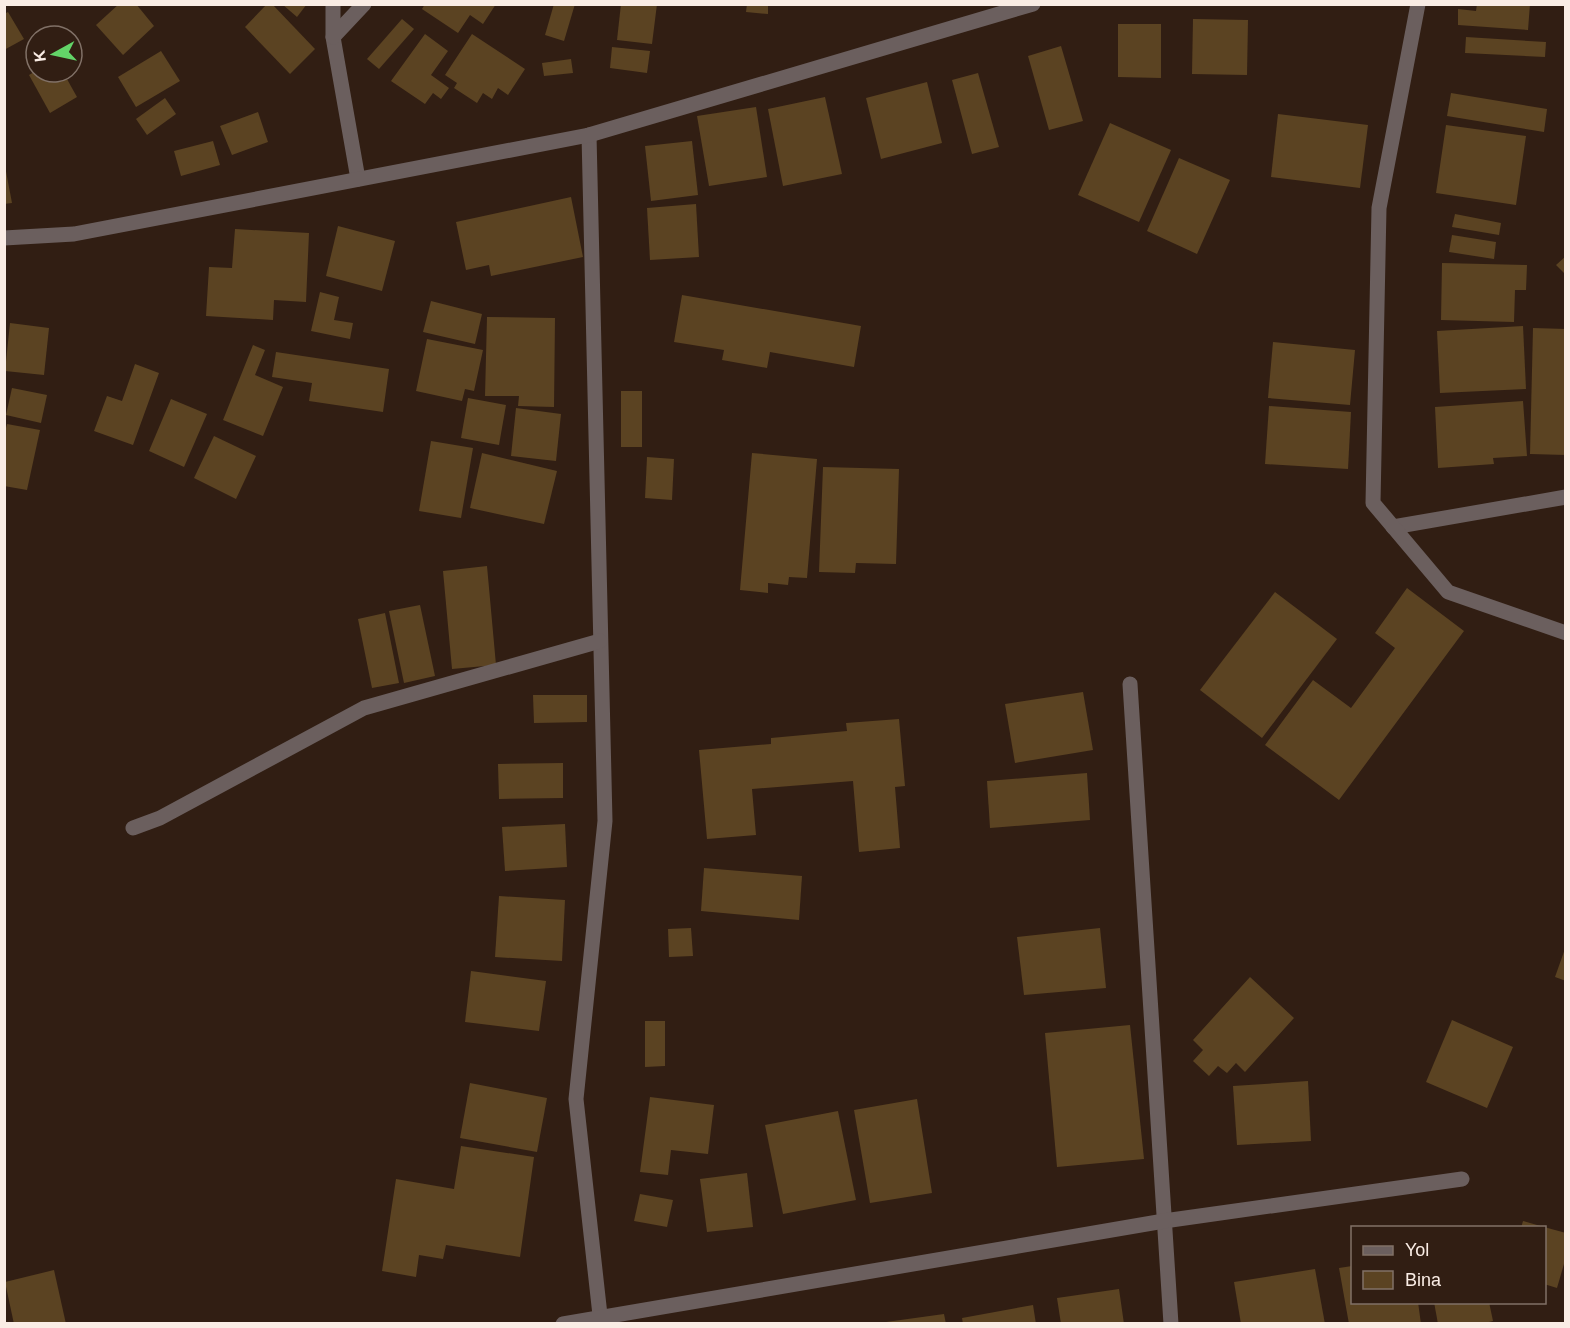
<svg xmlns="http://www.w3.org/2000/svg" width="1570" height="1328" font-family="Arial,sans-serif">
<rect width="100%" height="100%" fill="#311e13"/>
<!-- building -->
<g fill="#5b4322">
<path d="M119 4H136L154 26 123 55 96 25Z"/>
<path d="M267 4H272L315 49 290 74 245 27Z"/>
<path d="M282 4H307L297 17Z"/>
<path d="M425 4H496L483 24 470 15 458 33 422 9Z"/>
<path d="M554 4H575L564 41 545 35Z"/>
<path d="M621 4H657L652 44 617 40Z"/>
<path d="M747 4H768V14L746 12Z"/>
<path d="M1477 4H1530L1528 30 1458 25V9L1476 11Z"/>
<path d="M8 12 24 39 4 50V14Z"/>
<path d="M402 19 414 29 379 69 367 59Z"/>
<path d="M1193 19 1248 20 1247 75 1192 74Z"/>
<path d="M1118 24H1161V78L1118 77Z"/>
<path d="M425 34 448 51 431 75 449 88 441 99 433 93 425 104 391 81Z"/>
<path d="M472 34 525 69 508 95 498 88 492 99 483 93 477 103 454 88 457 83 445 75Z"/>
<path d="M1466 37 1546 42 1545 57 1465 53Z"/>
<path d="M1061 46 1083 121 1049 130 1028 56Z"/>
<path d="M612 47 650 51 647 73 610 68Z"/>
<path d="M161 51 180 81 136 107 118 77Z"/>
<path d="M571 59 573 73 544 76 542 63Z"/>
<path d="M36 71 63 72 77 97 50 113 29 75Z"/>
<path d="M978 73 999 147 972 154 952 80Z"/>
<path d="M927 82 942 143 881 159 866 98Z"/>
<path d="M1451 93 1547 109 1544 132 1447 116Z"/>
<path d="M825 97 842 174 783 186 768 109Z"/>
<path d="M165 98 176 114 147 135 136 119Z"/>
<path d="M756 107 767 177 709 186 697 116Z"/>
<path d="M258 112 268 142 232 155 220 126Z"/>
<path d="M1278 114 1368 125 1360 188 1271 177Z"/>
<path d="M1110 123 1171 150 1139 222 1078 195Z"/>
<path d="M1446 125 1526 136 1516 205 1436 193Z"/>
<path d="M213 141 220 165 181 176 174 151Z"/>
<path d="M692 141 698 195 651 201 645 146Z"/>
<path d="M1179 158 1230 180 1197 254 1147 231Z"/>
<path d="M4 161 12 203 4 204Z"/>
<path d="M571 197 583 257 491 276 489 265 466 270 456 222Z"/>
<path d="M696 204 699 257 650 260 647 208Z"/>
<path d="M1455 214 1501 223 1499 235 1452 227Z"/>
<path d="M338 226 395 241 382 291 326 276Z"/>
<path d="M235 229 309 233 306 302 274 300 273 320 206 316 209 267 232 268Z"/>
<path d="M1452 235 1496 242 1494 259 1449 252Z"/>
<path d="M1566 256V275L1556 265Z"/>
<path d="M1442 263 1527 265 1526 290H1515L1514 322 1441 320Z"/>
<path d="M320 292 339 297 334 320 353 323 350 339 311 331Z"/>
<path d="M682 295 861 326 854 367 770 352 767 368 722 360 724 350 674 342Z"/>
<path d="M431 301 482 314 475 344 423 332Z"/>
<path d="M487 317 555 318 554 407 518 406 519 396H485Z"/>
<path d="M10 323 49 328 44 375 5 371Z"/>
<path d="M1523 326 1526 389 1440 393 1437 331Z"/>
<path d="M1533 328 1566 329V455L1530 454Z"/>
<path d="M427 339 483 350 474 391 465 389 462 401 416 391Z"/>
<path d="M1273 342 1355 350 1350 405 1268 398Z"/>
<path d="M253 345 265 350 255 375 283 387 263 436 223 420Z"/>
<path d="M276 352 389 369 383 412 309 401 312 383 272 377Z"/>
<path d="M135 364 159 373 133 445 94 431 107 396 122 401Z"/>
<path d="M12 388 47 395 41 423 6 415Z"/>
<rect x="621" y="391" width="21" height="56"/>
<path d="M468 398 506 405 499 445 461 438Z"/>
<path d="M171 399 207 414 184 467 149 451Z"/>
<path d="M1523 401 1527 456 1493 458 1494 464 1438 468 1435 407Z"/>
<path d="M1269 406 1351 412 1348 469 1265 464Z"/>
<path d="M516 408 561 414 556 461 511 456Z"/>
<path d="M7 424 40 430 27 490 4 486V436Z"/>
<path d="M214 436 256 456 236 499 194 478Z"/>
<path d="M431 441 473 448 461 518 419 511Z"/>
<path d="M482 453 557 471 544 524 470 508Z"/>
<path d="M752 453 817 459 807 578 789 577 788 585 768 583V593L740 590Z"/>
<path d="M647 457 674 459 672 500 645 498Z"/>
<path d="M823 467 899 469 896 564 856 563 855 573 819 572Z"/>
<path d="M487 566 496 665 452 669 443 571Z"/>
<path d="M1407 588 1464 631 1339 800 1265 745 1313 680 1351 708 1395 648 1375 633Z"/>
<path d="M1275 592 1337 639 1262 738 1200 690Z"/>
<path d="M420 605 435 676 404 683 389 611Z"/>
<path d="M385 613 399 683 372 688 358 619Z"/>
<path d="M1083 692 1093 750 1015 763 1005 704Z"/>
<path d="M533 695H587V722L534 723Z"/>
<path d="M899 719 905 786 895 787 900 848 859 852 853 781 752 789 756 835 707 839 699 750 771 744V738L847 731 846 723Z"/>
<path d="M563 763V798L499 799 498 764Z"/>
<path d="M1087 773 1090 820 990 828 987 781Z"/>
<path d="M565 824 567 867 505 871 502 827Z"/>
<path d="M704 868 802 876 799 920 701 911Z"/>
<path d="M499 896 565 900 562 961 495 957Z"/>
<path d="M691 928 693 956 669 957 668 929Z"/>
<path d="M1100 928 1106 988 1024 995 1017 937Z"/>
<path d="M1566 946V981L1555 977Z"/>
<path d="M471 971 546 981 539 1031 465 1022Z"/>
<path d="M1250 977 1294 1018 1245 1072 1236 1063 1227 1073 1218 1066 1209 1076 1193 1061 1203 1050 1193 1040Z"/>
<path d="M1452 1020 1513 1047 1487 1108 1426 1082Z"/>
<path d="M645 1021H665V1066L645 1067Z"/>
<path d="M1130 1025 1144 1159 1057 1167 1045 1033Z"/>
<path d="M1308 1081 1311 1141 1237 1145 1233 1086Z"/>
<path d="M470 1083 547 1098 537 1152 460 1138Z"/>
<path d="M650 1097 714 1105 708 1154 671 1150 668 1175 640 1172Z"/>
<path d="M917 1099 932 1193 870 1203 854 1110Z"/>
<path d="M838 1111 856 1200 783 1214 765 1125Z"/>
<path d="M461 1146 534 1157 520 1257 446 1245 443 1259 419 1255 416 1277 382 1271 396 1179 454 1189Z"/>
<path d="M747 1173 753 1227 707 1232 700 1179Z"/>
<path d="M640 1194 673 1200 667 1227 634 1221Z"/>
<path d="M1523 1221 1544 1227V1228H1521Z"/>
<path d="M1544 1227 1566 1233V1257L1557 1288 1544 1284Z"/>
<path d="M1352 1266V1302H1418L1421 1324H1349L1339 1268Z"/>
<path d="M1315 1269 1325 1324H1241L1234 1282Z"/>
<path d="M54 1270 66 1324H14L5 1282Z"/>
<path d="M1119 1289 1124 1324H1061L1057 1298Z"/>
<path d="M1434 1302H1489L1493 1321 1481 1324H1438Z"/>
<path d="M1033 1305 1036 1324H963L962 1318Z"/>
<path d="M944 1314 946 1324H886V1322Z"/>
</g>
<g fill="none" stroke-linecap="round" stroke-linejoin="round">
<!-- minor -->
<g stroke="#6b5f5e" stroke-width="15">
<path d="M333 4V37L358 179"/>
<path d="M333 37 364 4"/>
<path d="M589 135 605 821 576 1099 601 1324"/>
<path d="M1393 527 1566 497"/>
<path d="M1130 684 1171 1324"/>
<path d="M133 828 160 818 364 708 600 641"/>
<path d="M563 1324 1164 1221 1462 1179"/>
</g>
<!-- tertiary -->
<g stroke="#6b5f5e" stroke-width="15">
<path d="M1418 4 1379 208 1373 503 1448 592 1566 633"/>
<path d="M4 238 74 234 589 135 1033 4"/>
</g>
</g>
<!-- border -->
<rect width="1570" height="1328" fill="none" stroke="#faede5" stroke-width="12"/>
<!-- legend -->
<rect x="1351" y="1226" width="195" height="78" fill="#311e13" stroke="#817167" stroke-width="1.5"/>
<rect x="1363" y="1246" width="30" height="9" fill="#6b5f5e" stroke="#817167" stroke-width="1.5"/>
<text x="1405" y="1256" font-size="18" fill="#faede5">Yol</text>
<rect x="1363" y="1271" width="30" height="18" fill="#5b4322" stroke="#817167" stroke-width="1.5"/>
<text x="1405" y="1286" font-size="18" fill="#faede5">Bina</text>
<!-- north arrow -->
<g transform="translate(54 54) rotate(262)"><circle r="28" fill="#311e13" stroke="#817167" stroke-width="1.5"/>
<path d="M0-4.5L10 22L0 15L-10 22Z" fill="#63d468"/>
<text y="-9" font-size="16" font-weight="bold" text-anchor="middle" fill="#faede5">K</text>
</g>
</svg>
